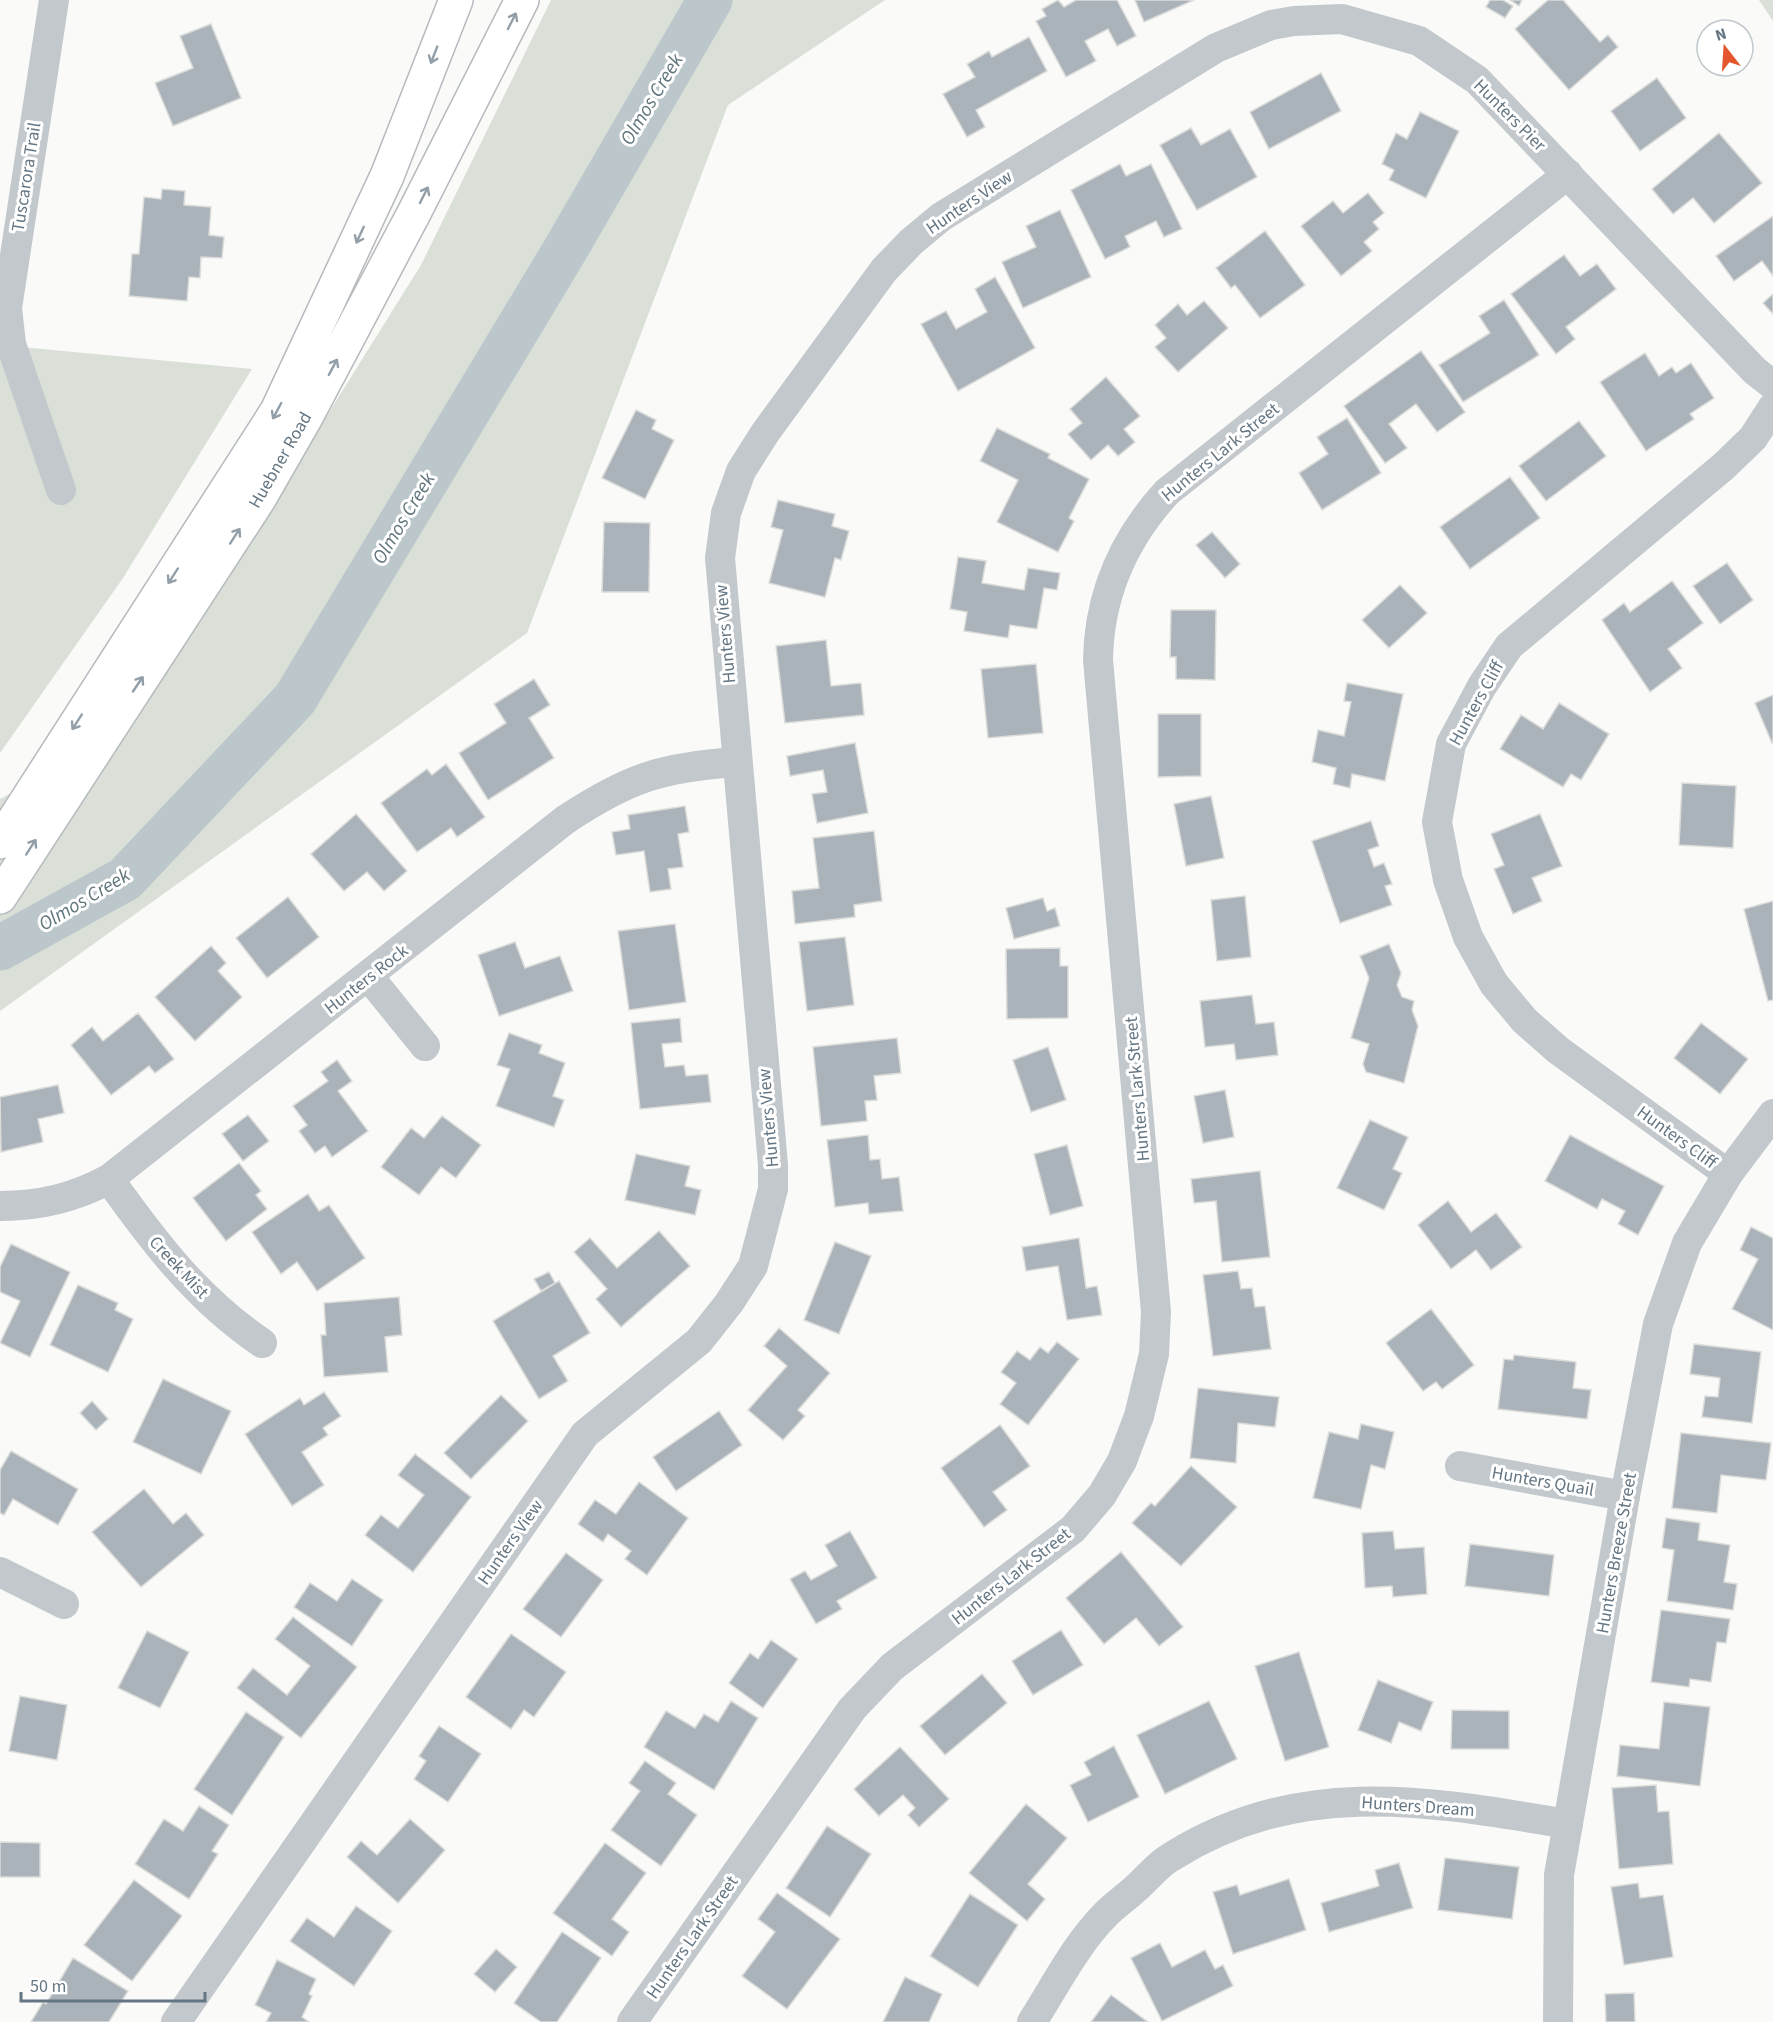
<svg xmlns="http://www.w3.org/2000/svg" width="1773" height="2022" font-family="'Source Sans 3',sans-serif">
<rect width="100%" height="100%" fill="#fafaf8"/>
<!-- green -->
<g fill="#dadfd7">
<path d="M551 0H885L728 105 527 633 0 1011V799L131 729 421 265Z"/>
<path d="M1759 0H1773V21Z"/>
<path d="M0 345 252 369 123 578 0 753Z"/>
</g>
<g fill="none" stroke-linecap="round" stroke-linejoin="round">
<!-- river -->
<path stroke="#bbc7cb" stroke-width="45" d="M0 948 125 879 295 699 565 250 710 0"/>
</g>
<!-- building -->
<g fill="#aab3b9" stroke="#dcdcda" stroke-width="1.5">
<path d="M1058 0 1064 7 1076 0H1117L1136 36 1117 46 1108 29 1085 41 1096 61 1066 77 1036 21 1046 16 1042 9Z"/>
<path d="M1135 0H1194L1144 22Z"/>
<path d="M1490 0H1503L1513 6 1505 18 1486 7Z"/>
<path d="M1510 0H1522L1519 6Z"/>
<path d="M1548 0H1563L1600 42 1608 35 1618 47 1569 90 1515 29Z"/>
<path d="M211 24 241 98 173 126 155 83 193 68 180 36Z"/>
<path d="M1029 37 1047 71 976 110 985 127 967 137 943 94 975 77 967 64 989 51 992 57Z"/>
<path d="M1321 73 1341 111 1269 149 1250 112Z"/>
<path d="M1657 78 1686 118 1640 151 1611 111Z"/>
<path d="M1420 112 1459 131 1426 198 1389 180 1394 170 1382 164 1396 133 1407 139Z"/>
<path d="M1191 128 1201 145 1230 129 1257 177 1197 210 1160 145Z"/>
<path d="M1719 133 1762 183 1714 223 1693 198 1673 214 1652 189Z"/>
<path d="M1120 164 1126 176 1151 164 1182 229 1164 237 1156 221 1125 236 1130 247 1105 259 1071 190Z"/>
<path d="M162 189 185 191 184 205 211 207 209 235 224 237 222 258 201 257 200 278 189 277 187 301 129 296 132 254H139L144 197 161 199Z"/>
<path d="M1368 193 1384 213 1373 222 1379 229 1364 242 1372 251 1341 276 1301 226 1333 201 1343 213Z"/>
<path d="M1060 210 1091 277 1023 308 1002 262 1036 247 1026 226Z"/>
<path d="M1773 216V276L1762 261 1734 281 1716 256Z"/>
<path d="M1265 231 1305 285 1260 318 1235 285 1231 288 1216 268Z"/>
<path d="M1564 255 1580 276 1597 264 1616 289 1566 327 1575 339 1556 354 1511 294Z"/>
<path d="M995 277 1035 348 958 391 921 324 946 311 956 329 987 312 975 289Z"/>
<path d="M1773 294V314L1763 303Z"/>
<path d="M1504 300 1539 355 1463 402 1439 365 1490 333 1479 316Z"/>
<path d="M1204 301 1228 328 1178 372 1155 347 1166 338 1155 325 1178 304 1187 315Z"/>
<path d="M1421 351 1465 412 1437 432 1416 404 1389 424 1407 448 1385 463 1344 406Z"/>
<path d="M1645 353 1659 376 1672 367 1676 373 1691 363 1714 398 1690 414 1694 419 1646 451 1600 382Z"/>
<path d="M1106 377 1140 416 1124 429 1135 442 1118 456 1108 445 1091 460 1068 434 1082 423 1070 409Z"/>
<path d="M636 410 656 420 652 429 674 440 645 499 602 478Z"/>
<path d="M1347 418 1381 473 1322 510 1299 473 1328 454 1317 437Z"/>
<path d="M1579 421 1606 456 1546 501 1519 466Z"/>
<path d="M997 428 1050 454 1048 458 1089 479 1069 518 1074 521 1058 552 997 522 1018 480 980 461Z"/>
<path d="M1510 477 1540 518 1470 569 1440 527Z"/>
<path d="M778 500 835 514 832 526 849 531 841 560 835 558 825 597 769 583 783 530 771 527Z"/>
<path d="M604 522 650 523 649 592H602Z"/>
<path d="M1212 532 1240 564 1225 578 1196 545Z"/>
<path d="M958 557 986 561 982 583 1024 590 1028 568 1060 573 1057 590 1044 588 1037 629 1010 625 1008 638 964 631 967 612 950 609Z"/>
<path d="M1727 563 1753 600 1720 624 1693 586Z"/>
<path d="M1672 581 1703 623 1668 649 1682 668 1650 692 1602 620 1624 603 1630 612Z"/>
<path d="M1400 585 1427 613 1389 648 1362 620Z"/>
<path d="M1171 610H1216L1215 680 1176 679V657H1170Z"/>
<path d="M826 640 831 686 861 683 864 715 785 723 776 646Z"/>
<path d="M1036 664 1043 733 988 738 981 669Z"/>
<path d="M534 679 550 705 529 718 554 758 488 800 459 753 506 723 494 704Z"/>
<path d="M1347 683 1403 694 1385 781 1352 774 1350 788 1333 784 1336 768 1312 762 1318 730 1344 736 1351 702 1344 701Z"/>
<path d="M1773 695V743H1772L1755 703Z"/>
<path d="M1559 703 1609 734 1581 780 1571 774 1563 787 1500 749 1521 715 1543 729Z"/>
<path d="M1158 714H1201V776L1158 777Z"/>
<path d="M855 743 868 813 817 823 812 794 827 792 823 770 790 776 787 756Z"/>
<path d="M446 764 485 817 457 837 451 828 417 852 381 803 427 769 432 775Z"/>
<path d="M1682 783 1736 786 1733 848 1679 845Z"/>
<path d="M1211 796 1224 858 1186 866 1174 804Z"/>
<path d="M685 806 689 832 678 834 683 867 668 869 671 889 650 892 644 851 616 855 612 832 630 829 628 815Z"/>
<path d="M356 814 407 871 384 891 367 872 344 891 311 854Z"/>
<path d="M1540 814 1562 866 1532 878 1542 901 1513 914 1494 869 1504 865 1491 834Z"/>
<path d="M1371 821 1379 846 1368 850 1374 867 1384 863 1392 884 1385 886 1392 905 1340 923 1312 841Z"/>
<path d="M874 831 882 901 854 905 855 917 795 924 792 891 819 888 813 838Z"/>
<path d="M1245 896 1251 957 1217 961 1211 900Z"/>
<path d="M288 897 319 937 267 978 236 938Z"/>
<path d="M1043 898 1047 911 1055 908 1060 926 1014 939 1006 908Z"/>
<path d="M1773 901V1000L1768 1001 1744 909Z"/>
<path d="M675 924 686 1002 629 1010 618 931Z"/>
<path d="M845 937 854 1005 807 1011 799 942Z"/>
<path d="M515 942 525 968 560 956 573 991 499 1016 478 955Z"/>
<path d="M1389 944 1401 973 1397 985 1402 997 1414 1001 1412 1010 1418 1026 1404 1083 1366 1072 1363 1064 1369 1044 1351 1038 1369 978 1360 956Z"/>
<path d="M211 946 226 963 218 971 242 997 195 1041 155 997Z"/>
<path d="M1060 948V966H1068V1018L1007 1019 1006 949Z"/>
<path d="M1252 995 1256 1024 1274 1022 1278 1055 1236 1060 1234 1044 1205 1047 1200 1001Z"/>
<path d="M138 1013 174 1059 155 1073 149 1066 111 1095 71 1045 92 1027 103 1041Z"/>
<path d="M680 1018 682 1042 662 1044 665 1067 684 1065 686 1076 708 1074 711 1102 640 1109 631 1023Z"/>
<path d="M1701 1023 1748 1059 1720 1094 1674 1058Z"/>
<path d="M509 1033 542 1045 539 1053 565 1063 553 1096 564 1100 554 1127 496 1106 510 1069 497 1065Z"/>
<path d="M897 1038 901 1073 874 1076 877 1100 865 1101 867 1121 821 1126 813 1047Z"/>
<path d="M1048 1047 1066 1100 1031 1112 1013 1060Z"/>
<path d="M337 1060 352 1081 338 1091 368 1131 332 1157 325 1146 315 1153 299 1131 307 1125 293 1106 328 1081 321 1072Z"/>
<path d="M58 1085 64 1113 38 1119 43 1142 1 1152 0 1097Z"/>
<path d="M1225 1090 1234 1137 1203 1143 1194 1096Z"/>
<path d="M248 1115 269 1141 243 1161 222 1134Z"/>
<path d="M442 1116 481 1145 456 1178 441 1167 419 1195 381 1167 411 1128 424 1138Z"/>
<path d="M1370 1120 1408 1137 1393 1169 1402 1173 1384 1210 1337 1188Z"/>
<path d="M868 1135 870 1160 880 1159 882 1179 899 1177 903 1211 869 1214 868 1203 835 1207 827 1140Z"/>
<path d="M1570 1135 1664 1186 1638 1235 1618 1224 1625 1211 1602 1199 1597 1209 1545 1181Z"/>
<path d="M1067 1145 1083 1206 1050 1215 1034 1154Z"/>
<path d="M636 1154 690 1166 685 1186 701 1190 695 1215 625 1200Z"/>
<path d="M239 1163 261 1191 256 1195 267 1209 226 1241 193 1198Z"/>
<path d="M1260 1171 1270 1257 1222 1262 1216 1201 1194 1203 1191 1179Z"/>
<path d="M308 1194 319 1211 329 1205 365 1258 317 1291 297 1262 281 1274 252 1232Z"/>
<path d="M1448 1201 1471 1232 1496 1213 1522 1247 1491 1270 1476 1250 1451 1269 1418 1225Z"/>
<path d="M1751 1227 1773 1238V1330L1732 1309 1758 1259 1740 1250Z"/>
<path d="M659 1231 690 1266 621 1327 596 1299 607 1289 574 1252 590 1238 617 1268Z"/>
<path d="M1079 1238 1086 1288 1097 1286 1102 1315 1067 1320 1058 1266 1026 1271 1022 1247Z"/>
<path d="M835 1242 871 1256 839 1334 804 1320Z"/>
<path d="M11 1244 70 1272 30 1357 0 1343 20 1301 0 1292V1267Z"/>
<path d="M1238 1271 1241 1289 1252 1288 1255 1307 1265 1306 1271 1349 1213 1356 1203 1275Z"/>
<path d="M549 1272 555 1283 541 1291 534 1279Z"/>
<path d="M559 1281 590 1333 553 1356 568 1381 539 1399 493 1321Z"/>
<path d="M78 1285 118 1303 115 1310 133 1319 108 1372 50 1345Z"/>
<path d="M399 1297 402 1335 385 1337 388 1372 324 1377 321 1335H326L324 1303Z"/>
<path d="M1431 1309 1474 1365 1442 1389 1436 1382 1423 1391 1386 1343Z"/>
<path d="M779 1328 830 1373 798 1410 805 1416 783 1440 748 1410 787 1366 764 1346Z"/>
<path d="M1057 1342 1079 1359 1028 1425 1000 1404 1016 1383 1001 1372 1017 1351 1030 1360 1040 1347 1048 1353Z"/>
<path d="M1694 1344 1761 1352 1752 1423 1702 1417 1705 1396 1718 1397 1720 1378 1690 1374Z"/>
<path d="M1514 1355 1576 1362 1573 1388 1591 1390 1587 1419 1498 1409 1504 1359 1513 1360Z"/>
<path d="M163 1379 231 1411 201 1474 133 1442Z"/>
<path d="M1198 1388 1279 1397 1275 1427 1238 1423 1236 1463 1190 1458Z"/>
<path d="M324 1392 341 1416 323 1428 328 1435 302 1452 324 1485 292 1506 245 1434 300 1398 304 1405Z"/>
<path d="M501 1395 528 1421 471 1479 444 1453Z"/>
<path d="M92 1401 108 1419 96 1430 80 1413Z"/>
<path d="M719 1411 742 1445 676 1491 653 1457Z"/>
<path d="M1361 1424 1394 1432 1385 1469 1371 1465 1361 1509 1313 1498 1329 1432 1358 1439Z"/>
<path d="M1000 1425 1030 1466 993 1492 1007 1510 984 1527 941 1468Z"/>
<path d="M1681 1433 1771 1443 1766 1480 1721 1475 1717 1513 1672 1508Z"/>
<path d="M11 1451 78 1489 58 1525 13 1499 4 1515 0 1513V1470Z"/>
<path d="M415 1454 471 1497 413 1572 365 1535 381 1515 398 1528 424 1495 398 1475Z"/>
<path d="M1191 1466 1237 1507 1181 1566 1132 1523 1151 1503 1155 1506Z"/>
<path d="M639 1482 688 1518 647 1575 625 1559 631 1551 608 1534 603 1542 578 1524 595 1500 616 1514Z"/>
<path d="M144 1489 173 1524 186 1513 204 1535 141 1587 92 1532Z"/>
<path d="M1666 1518 1700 1523 1698 1540 1730 1545 1724 1582 1737 1584 1733 1610 1667 1601 1674 1550 1662 1548Z"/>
<path d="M850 1531 877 1578 837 1601 842 1609 816 1624 790 1579 805 1571 811 1580 837 1566 825 1545Z"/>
<path d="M1393 1531 1395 1549 1424 1547 1427 1594 1393 1597 1392 1586 1365 1588 1362 1533Z"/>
<path d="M1470 1544 1554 1555 1549 1596 1465 1586Z"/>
<path d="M1121 1552 1183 1627 1159 1646 1136 1618 1104 1644 1066 1598Z"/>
<path d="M566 1553 603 1580 561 1637 523 1609Z"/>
<path d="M352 1579 383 1600 352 1646 294 1607 310 1583 337 1601Z"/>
<path d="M1661 1610 1730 1619 1726 1643 1717 1642 1711 1682 1690 1679 1689 1687 1651 1682Z"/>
<path d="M293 1617 357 1667 301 1738 237 1688 253 1668 287 1695 310 1666 275 1639Z"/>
<path d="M1061 1630 1083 1665 1033 1695 1012 1661Z"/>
<path d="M147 1631 189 1652 160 1708 118 1688Z"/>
<path d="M511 1634 566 1672 534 1717 524 1710 511 1729 466 1697Z"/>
<path d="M771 1640 798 1659 763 1708 729 1683 750 1653 758 1659Z"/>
<path d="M1299 1652 1329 1747 1285 1761 1255 1666Z"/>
<path d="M982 1674 1007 1703 945 1755 920 1726Z"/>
<path d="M1378 1680 1433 1702 1421 1731 1399 1722 1391 1743 1358 1730Z"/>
<path d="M20 1696 67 1705 57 1760 9 1751Z"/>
<path d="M731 1701 758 1718 714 1790 644 1747 666 1711 695 1728 704 1714 718 1722Z"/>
<path d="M1209 1701 1237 1759 1165 1794 1137 1735Z"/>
<path d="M1664 1702 1710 1707 1700 1786 1617 1776 1620 1745 1659 1749Z"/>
<path d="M1452 1710 1509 1711V1749H1451Z"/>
<path d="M246 1712 284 1737 232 1815 194 1789Z"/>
<path d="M439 1726 481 1754 448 1802 414 1779 426 1761 419 1756Z"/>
<path d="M1114 1746 1139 1797 1088 1822 1070 1785 1091 1775 1084 1762Z"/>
<path d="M900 1747 949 1799 919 1827 908 1815 915 1808 903 1795 879 1816 854 1789Z"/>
<path d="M645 1761 676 1783 668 1794 697 1815 661 1866 611 1830 640 1791 629 1783Z"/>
<path d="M1656 1785 1658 1812 1669 1811 1673 1864 1619 1869 1612 1788Z"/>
<path d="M1026 1804 1067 1838 1028 1884 1045 1899 1027 1921 969 1873Z"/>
<path d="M199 1806 229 1825 212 1851 218 1854 189 1899 135 1864 164 1819 183 1831Z"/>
<path d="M410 1819 445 1850 398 1903 347 1857 361 1841 377 1855Z"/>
<path d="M827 1826 871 1854 830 1917 786 1888Z"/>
<path d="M0 1842 40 1843V1877H0Z"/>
<path d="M605 1843 646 1873 612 1919 629 1932 612 1956 553 1913Z"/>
<path d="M1445 1858 1519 1867 1512 1919 1438 1910Z"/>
<path d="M1399 1863 1413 1908 1329 1932 1321 1903 1379 1886 1375 1870Z"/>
<path d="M1289 1879 1306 1930 1233 1954 1213 1892 1237 1885 1240 1895Z"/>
<path d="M134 1880 182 1916 132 1981 84 1945Z"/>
<path d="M1638 1883 1640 1898 1663 1895 1673 1957 1624 1965 1611 1887Z"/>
<path d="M777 1893 840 1939 787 2009 742 1976 775 1932 758 1919Z"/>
<path d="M970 1894 1018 1925 978 1987 930 1956Z"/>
<path d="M356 1906 392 1931 354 1986 290 1941 307 1918 334 1937Z"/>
<path d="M562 1932 601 1958 557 2022H541L514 2003Z"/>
<path d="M1160 1943 1172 1967 1205 1950 1215 1969 1223 1965 1233 1986 1162 2021 1131 1958Z"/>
<path d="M496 1949 517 1967 495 1992 474 1974Z"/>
<path d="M73 1958 128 1991 109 2022H31L43 2002 46 2004Z"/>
<path d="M277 1960 316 1979 309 1994 312 1996 302 2017 309 2022H266L271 2013 255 2005Z"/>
<path d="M905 1977 942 1994 929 2022H883Z"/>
<path d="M1634 1993 1635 2022H1606L1605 1994Z"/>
<path d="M1111 1995 1148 2022H1091Z"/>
</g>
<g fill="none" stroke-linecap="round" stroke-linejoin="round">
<defs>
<g id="primary">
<path d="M0 842 277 411 387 176 456 0"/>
<path d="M0 897 259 499 306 417 414 213 522 0"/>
</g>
</defs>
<!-- primary casing -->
<use href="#primary" stroke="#b5babe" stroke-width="36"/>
<!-- street -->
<g stroke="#c3c8cc" stroke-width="30">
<path d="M54 0 7 308 11 344 61 490"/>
<path d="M369 977 425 1046"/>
<path d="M1728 1174 1558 1050 1525 1021 1494 984 1468 937 1448 880 1437 822 1451 744 1482 686 1509 646 1724 466 1753 438 1773 407"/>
<path d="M109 1179C154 1242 197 1299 262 1343"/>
<path d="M0 1206C40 1206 74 1198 109 1179L565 820C628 778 662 767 737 762"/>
<path d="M1460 1466 1625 1496"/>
<path d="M0 1572 64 1604"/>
<path d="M176 2022 585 1434 699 1341 729 1303 753 1266 773 1189V1165L720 558 726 513 741 471 765 433 884 270 911 242 941 217 1216 48 1271 25 1294 21 1342 19 1419 41 1477 80 1755 371 1773 385"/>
<path d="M632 2022 852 1709 892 1667 1073 1529 1102 1495 1122 1461 1139 1416 1154 1354 1156 1312 1098 660C1099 595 1123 540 1167 492L1568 174"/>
<path d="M1032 2022C1055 1986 1076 1944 1106 1914 1115 1905 1125 1898 1134 1890 1146 1880 1157 1865 1171 1857 1300 1776 1428 1801 1568 1824"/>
<path d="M1558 2022 1559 1875 1625 1496 1658 1324 1687 1243 1728 1174 1773 1114"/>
</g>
<!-- primary -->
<use href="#primary" stroke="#fff" stroke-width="33"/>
</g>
<!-- one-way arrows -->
<defs><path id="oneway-shaft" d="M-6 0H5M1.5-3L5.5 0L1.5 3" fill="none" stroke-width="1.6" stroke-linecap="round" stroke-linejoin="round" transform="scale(1.5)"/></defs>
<g stroke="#939fa8">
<use href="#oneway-shaft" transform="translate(512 21) rotate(-63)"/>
<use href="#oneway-shaft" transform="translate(434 55) rotate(111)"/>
<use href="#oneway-shaft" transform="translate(424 195) rotate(-63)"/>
<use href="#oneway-shaft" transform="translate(360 235) rotate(115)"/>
<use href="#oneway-shaft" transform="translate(333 367) rotate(-62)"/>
<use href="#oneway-shaft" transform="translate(277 411) rotate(118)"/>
<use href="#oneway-shaft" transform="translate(235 536) rotate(-57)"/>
<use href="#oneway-shaft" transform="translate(173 576) rotate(123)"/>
<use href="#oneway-shaft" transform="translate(138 684) rotate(-56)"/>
<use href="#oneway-shaft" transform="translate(77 722) rotate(123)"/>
<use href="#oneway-shaft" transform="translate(31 847) rotate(-57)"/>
</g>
<g text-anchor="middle" stroke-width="6" stroke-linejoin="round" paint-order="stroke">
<!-- street labels -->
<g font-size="18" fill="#657683" stroke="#fff">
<text transform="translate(1510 115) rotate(45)" y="6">Hunters Pier</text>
<text transform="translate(26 177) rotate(-81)" y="6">Tuscarora Trail</text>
<text transform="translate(969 202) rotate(-34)" y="6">Hunters View</text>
<text transform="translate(1220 452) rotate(-39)" y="6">Hunters Lark Street</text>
<text transform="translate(280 460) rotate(-60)" y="6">Huebner Road</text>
<text transform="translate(725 634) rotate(-95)" y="6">Hunters View</text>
<text transform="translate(1476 703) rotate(-61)" y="6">Hunters Cliff</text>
<text transform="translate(366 979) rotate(-38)" y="6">Hunters Rock</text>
<text transform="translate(1137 1089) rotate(-95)" y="6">Hunters Lark Street</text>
<text transform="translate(768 1118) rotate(-95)" y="6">Hunters View</text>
<text transform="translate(1677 1137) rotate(36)" y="6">Hunters Cliff</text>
<text transform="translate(179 1267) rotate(47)" y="6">Creek Mist</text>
<text transform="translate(1543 1481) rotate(10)" y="6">Hunters Quail</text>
<text transform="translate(510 1542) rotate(-55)" y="6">Hunters View</text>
<text transform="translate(1616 1553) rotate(-80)" y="6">Hunters Breeze Street</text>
<text transform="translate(1011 1576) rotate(-38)" y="6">Hunters Lark Street</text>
<text transform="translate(1418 1806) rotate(4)" y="6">Hunters Dream</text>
<text transform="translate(692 1937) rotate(-55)" y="6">Hunters Lark Street</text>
</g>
<!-- water labels -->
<g font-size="20" font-style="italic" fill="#60757c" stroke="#fff">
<text transform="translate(651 99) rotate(-59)" y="7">Olmos Creek</text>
<text transform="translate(403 518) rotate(-59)" y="7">Olmos Creek</text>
<text transform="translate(84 899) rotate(-31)" y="7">Olmos Creek</text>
</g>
</g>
<!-- north arrow -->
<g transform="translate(1725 48) rotate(343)"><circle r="28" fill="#ffffff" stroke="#c1c8cd" stroke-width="1.5"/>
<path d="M0-4.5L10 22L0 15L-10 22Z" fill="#e4572e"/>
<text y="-9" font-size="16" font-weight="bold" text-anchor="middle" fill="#657683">N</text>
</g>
<!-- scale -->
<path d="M21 1992v9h184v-9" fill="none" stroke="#657683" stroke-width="3"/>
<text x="30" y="1992" font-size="18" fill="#657683" stroke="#ffffff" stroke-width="4.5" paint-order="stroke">50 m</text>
</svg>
